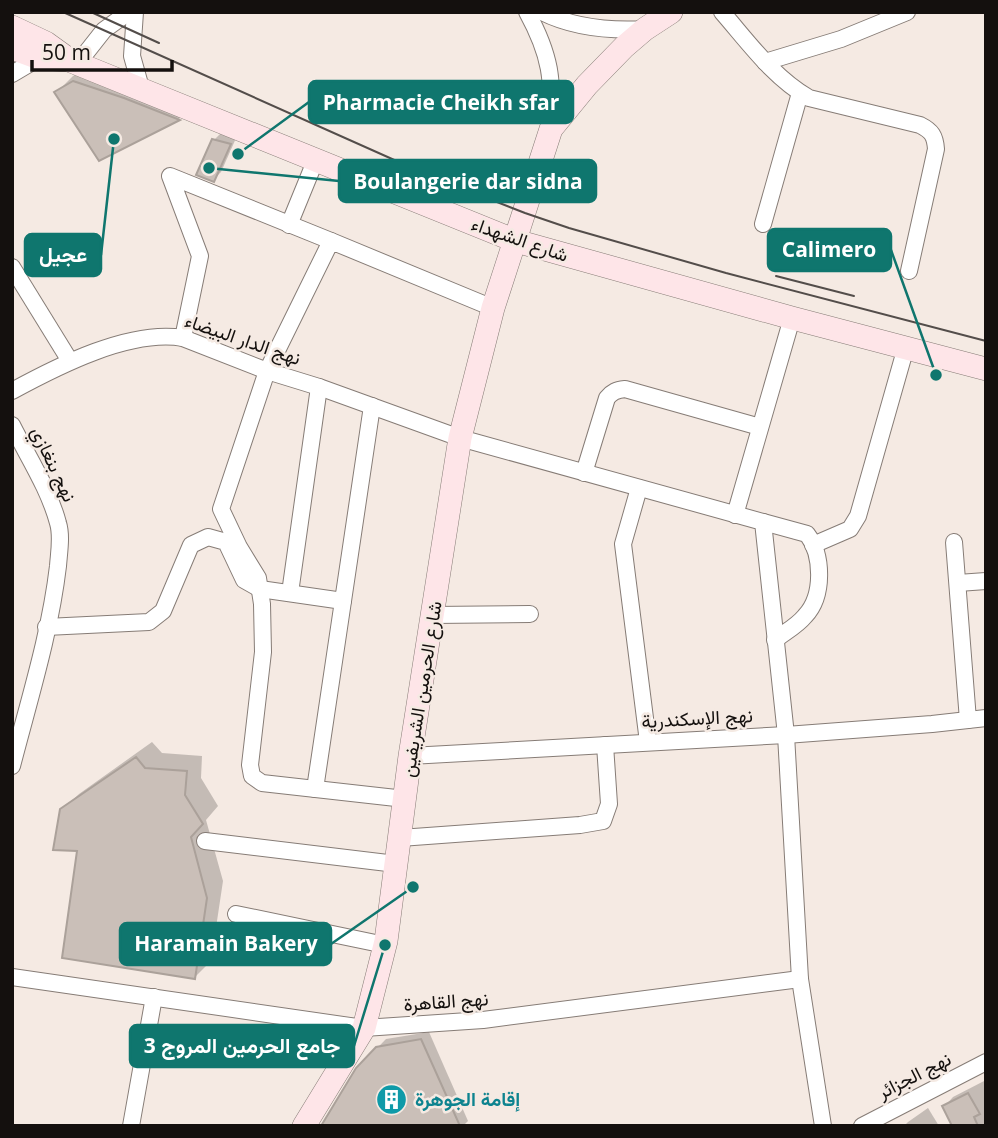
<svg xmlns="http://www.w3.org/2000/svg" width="998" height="1138" font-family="'Open Sans',Vazirmatn,sans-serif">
<rect width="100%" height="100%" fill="#f5eae3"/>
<!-- shadow -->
<g fill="#0003">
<path d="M90 66 194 104 179 119 100 159 57 92 73 76Z"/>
<path d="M222 132 237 136 221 172 213 180 214 140Z"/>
<path d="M152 742 162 753 202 756 201 778 218 806 206 820 223 881 211 961 195 977 79 849 62 810 79 794Z"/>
<path d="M429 1032 468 1121 463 1126H323L357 1069 386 1039Z"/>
<path d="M986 1080V1126H954L944 1107 953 1097Z"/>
<path d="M928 1108 939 1126H904L908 1122Z"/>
</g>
<!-- building -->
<g fill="#cabfb8" stroke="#aba19a" stroke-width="2">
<path d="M73 81 124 98 180 120 99 161 54 92Z"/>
<path d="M212 139 231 144 214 182 196 175Z"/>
<path d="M136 757 145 768 187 771 185 795 203 824 191 837 207 898 195 979 62 958 77 851 53 850 60 809Z"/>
<path d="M421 1039 460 1126H321L356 1068 376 1047Z"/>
<path d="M968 1093 980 1114 974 1117 978 1126H952L942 1106Z"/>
</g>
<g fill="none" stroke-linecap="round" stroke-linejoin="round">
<defs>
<g id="street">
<path d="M135 12 132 56 141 88"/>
<path d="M527 12C551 56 553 79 551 129"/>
<path d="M542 12C574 28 610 31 645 29"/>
<path d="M722 12C749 43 773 77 809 98L920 125C932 131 935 136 936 149L909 271"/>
<path d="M765 62 841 39 907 12"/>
<path d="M78 63 104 30 129 12"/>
<path d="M12 74 39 58 41 53"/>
<path d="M763 224 800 93"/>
<path d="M289 225 316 159"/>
<path d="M12 267 70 361"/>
<path d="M183 338 200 256 170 176 331 241"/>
<path d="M12 391C58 366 130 329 183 338L267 371 319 387 460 438 763 522 786 735 800 979 823 1126"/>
<path d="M12 425C28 457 49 489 58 523 62 536 59 552 58 566 50 634 29 700 12 766"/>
<path d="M584 473 607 398C612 392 616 390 625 389L760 427"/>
<path d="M639 488 623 544 648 742"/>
<path d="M735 515 792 318"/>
<path d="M763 522 807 534C823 555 824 596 805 616 797 626 785 632 775 640"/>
<path d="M954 542 968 720"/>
<path d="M813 545 850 529 858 516 906 347"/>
<path d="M958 583 986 581"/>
<path d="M290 593 319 387"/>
<path d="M432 615 530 614"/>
<path d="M46 627 149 622 163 611 191 545 208 537 226 542 244 580 260 589 343 601 372 406"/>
<path d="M410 756 786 735 932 724 986 718"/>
<path d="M315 789 343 601"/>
<path d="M405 799 262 783 252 776 250 765 263 652 262 604 258 578 239 547 221 509 267 371 331 241 493 308"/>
<path d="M400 838 580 825 603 821 609 804 605 745"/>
<path d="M205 841 396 864"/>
<path d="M236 914 385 945"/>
<path d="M12 977 364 1028 483 1020 800 979"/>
<path d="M131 1126 154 997"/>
<path d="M862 1126 986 1062"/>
</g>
<g id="secondary">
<path d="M12 27 46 43 71 61 516 241 792 318 986 369"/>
<path d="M12 48 39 58 68 60"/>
<path d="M304 1126 364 1028 386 941 410 756 460 438 493 308 551 129 587 85 624 47 645 29 671 12"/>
</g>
</defs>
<!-- street casing -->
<use href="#street" stroke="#867c76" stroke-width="18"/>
<!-- secondary casing -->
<use href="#secondary" stroke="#867c76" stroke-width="24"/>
<!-- street -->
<use href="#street" stroke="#fff" stroke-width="16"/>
<!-- secondary -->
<use href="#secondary" stroke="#fee5e8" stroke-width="23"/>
<!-- tram -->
<g stroke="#534d4a" stroke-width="2">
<path d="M63 12 428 175 525 213 569 228 726 273 986 341"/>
<path d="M91 12 159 43"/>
<path d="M776 276 854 296"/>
</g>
</g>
<!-- icons -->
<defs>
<symbol id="building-disc" viewBox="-11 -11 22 22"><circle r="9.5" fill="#0f9aa8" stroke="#f5eae3"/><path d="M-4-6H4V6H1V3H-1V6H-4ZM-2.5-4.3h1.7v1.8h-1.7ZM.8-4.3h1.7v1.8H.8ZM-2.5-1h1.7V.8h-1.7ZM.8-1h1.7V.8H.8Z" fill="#fff"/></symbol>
</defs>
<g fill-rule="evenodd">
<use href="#building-disc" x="374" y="1082" width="35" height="35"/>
</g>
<g text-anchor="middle" stroke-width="5" stroke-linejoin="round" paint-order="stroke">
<!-- street labels -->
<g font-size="19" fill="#14100e" stroke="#f5eae3">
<text transform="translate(520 239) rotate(19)" y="7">شارع الشهداء</text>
<text transform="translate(243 339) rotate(19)" y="7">نهج الدار البيضاء</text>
<text transform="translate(54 464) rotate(65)" y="7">نهج بنغازي</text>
<text transform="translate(421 689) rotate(-81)" y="7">شارع الحرمين الشريفين</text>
<text transform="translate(697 718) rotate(-3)" y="7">نهج الإسكندرية</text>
<text transform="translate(446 1001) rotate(-4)" y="7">نهج القاهرة</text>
<text transform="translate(914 1075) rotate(-27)" y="7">نهج الجزائر</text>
</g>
<!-- culture labels -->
<g font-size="19" font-weight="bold" fill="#0d838f" stroke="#f5eae3" text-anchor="start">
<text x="415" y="1106">إقامة الجوهرة</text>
</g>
</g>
<!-- callouts -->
<path fill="none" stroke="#0f766e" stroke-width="2.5" d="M238 154L309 102M209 168L339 181M936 375L891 250M114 139L101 255M413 887L331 944M385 945L354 1046"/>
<g fill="#0f766e" stroke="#f5eae3" stroke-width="2.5">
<circle cx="238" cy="154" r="7"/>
<circle cx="209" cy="168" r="7"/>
<circle cx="936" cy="375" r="7"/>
<circle cx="114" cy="139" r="7"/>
<circle cx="413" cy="887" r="7"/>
<circle cx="385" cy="945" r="7"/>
</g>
<g fill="#0f766e" stroke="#0f766e" stroke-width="2.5">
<rect x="309" y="81" width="264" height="42" rx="7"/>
<rect x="339" y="160" width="257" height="42" rx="7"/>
<rect x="768" y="229" width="123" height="42" rx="7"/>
<rect x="25" y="234" width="76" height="42" rx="7"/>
<rect x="120" y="923" width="211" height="42" rx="7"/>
<rect x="130" y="1025" width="224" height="42" rx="7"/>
</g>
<g font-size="21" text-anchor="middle" font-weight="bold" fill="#fff">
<text x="441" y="110">Pharmacie Cheikh sfar</text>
<text x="468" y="189">Boulangerie dar sidna</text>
<text x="829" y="257">Calimero</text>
<text x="63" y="262">عجيل</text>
<text x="226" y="951">Haramain Bakery</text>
<text x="242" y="1053">جامع الحرمين المروج 3</text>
</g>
<!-- border -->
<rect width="998" height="1138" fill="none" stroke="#14100e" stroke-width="28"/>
<!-- scale -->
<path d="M32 60v10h140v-10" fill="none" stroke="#14100e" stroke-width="3.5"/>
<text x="42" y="60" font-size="21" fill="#14100e" stroke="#f5eae3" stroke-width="5" paint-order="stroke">50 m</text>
</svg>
